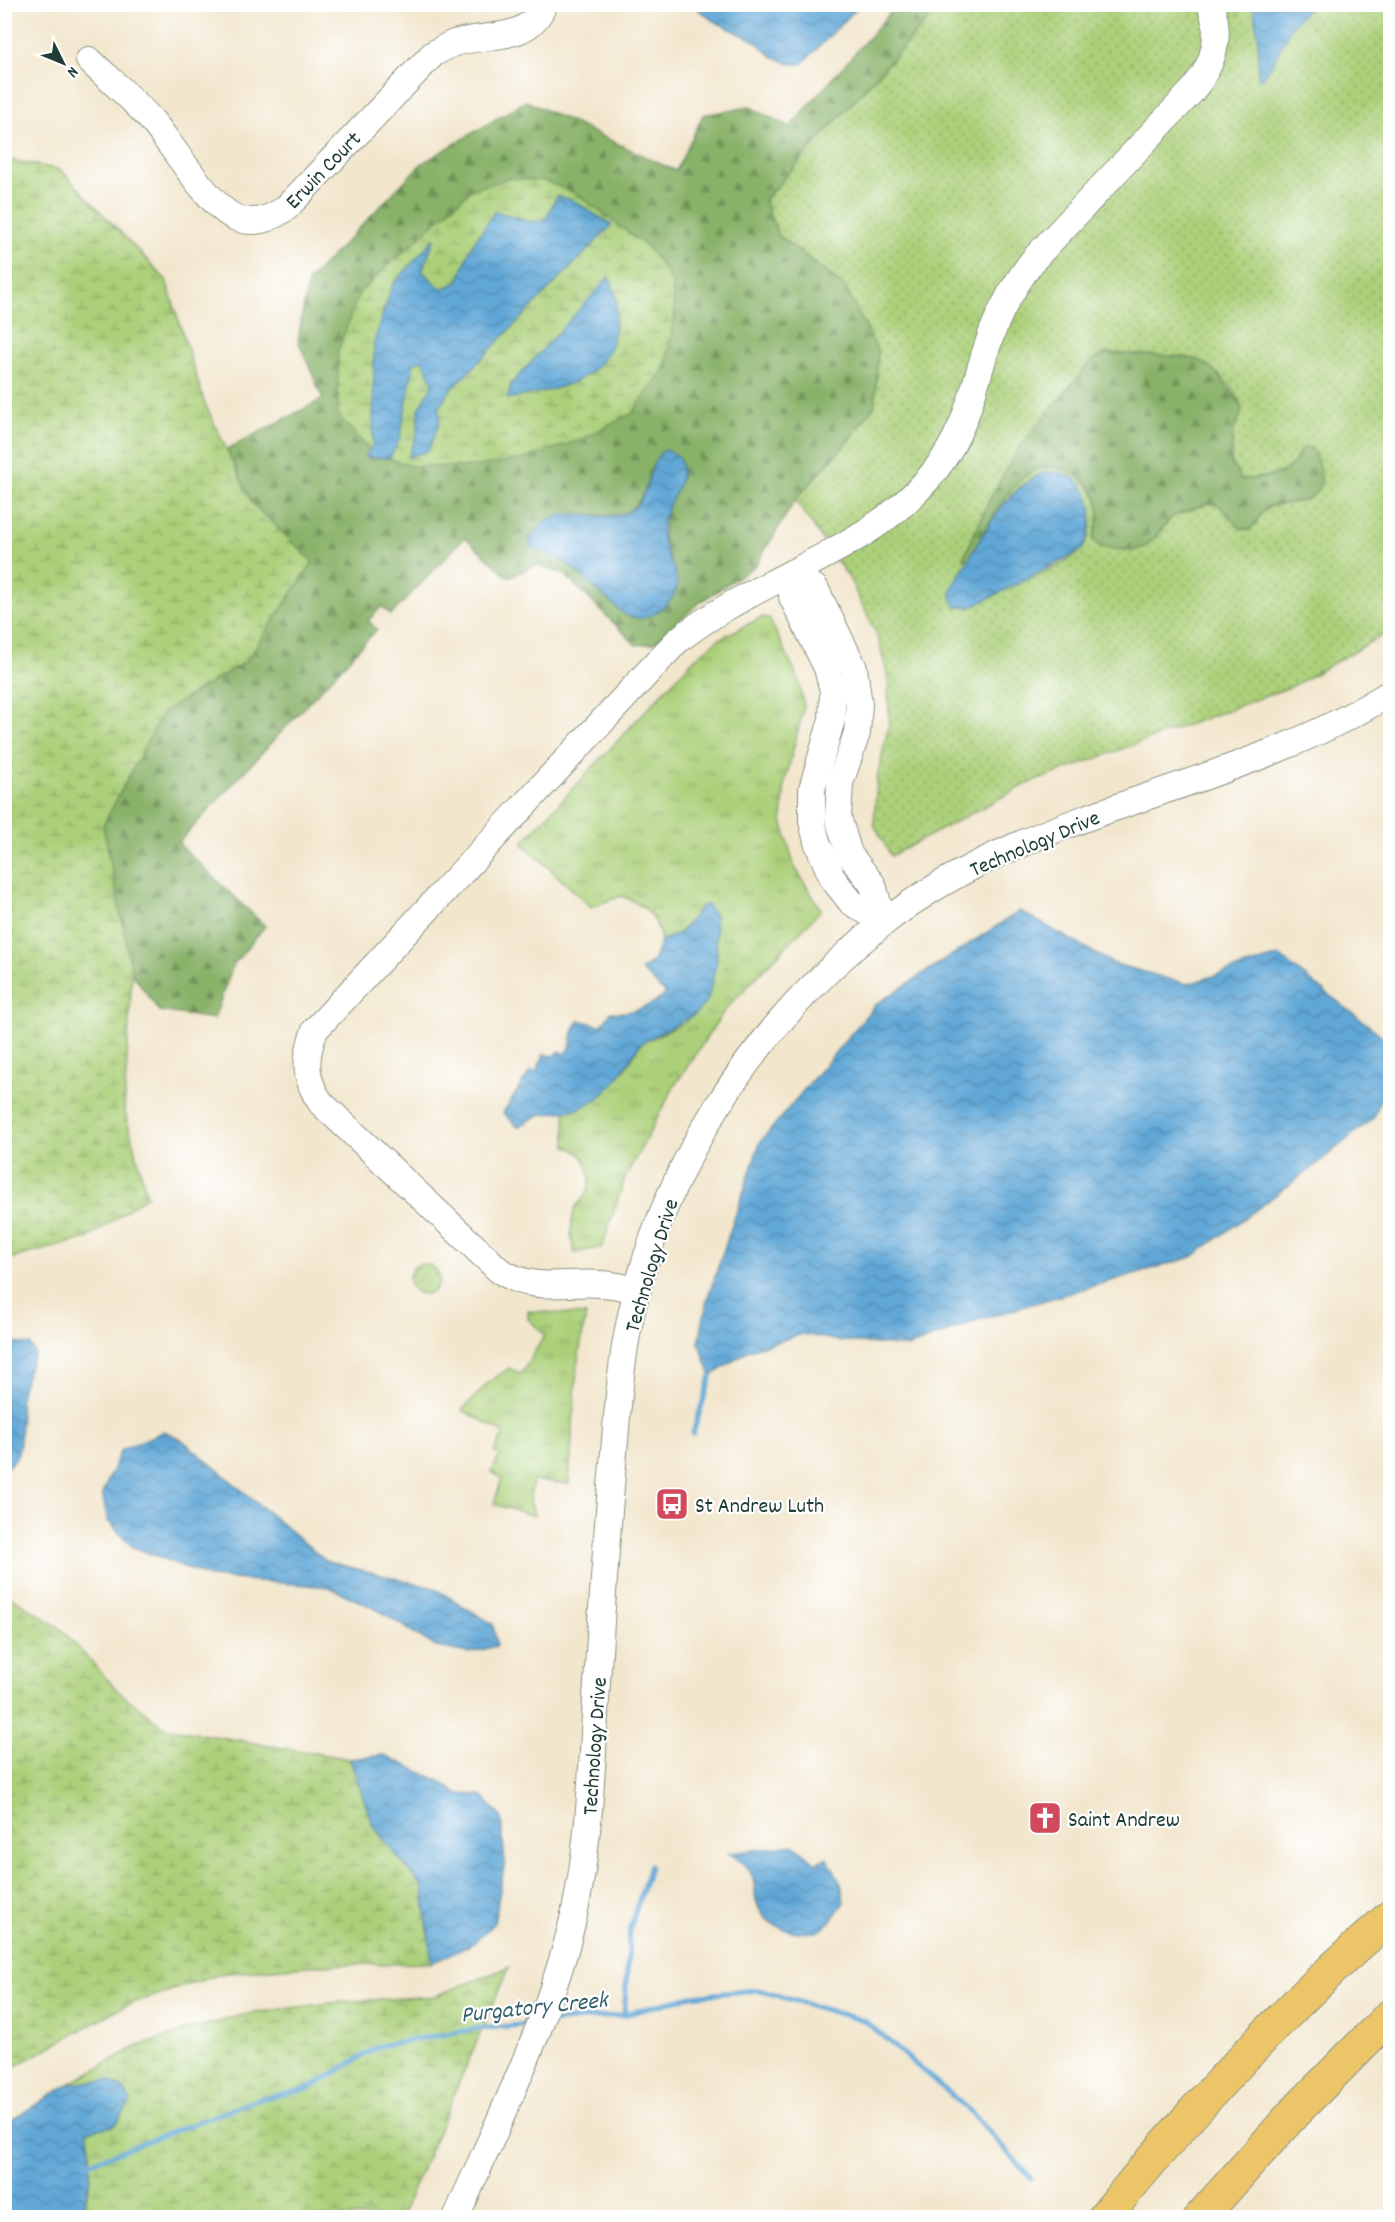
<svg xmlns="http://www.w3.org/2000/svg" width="1395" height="2222" font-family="Dekko,sans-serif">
<defs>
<pattern id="grass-dots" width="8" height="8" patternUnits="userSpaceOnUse" patternTransform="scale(1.5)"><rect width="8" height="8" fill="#acd079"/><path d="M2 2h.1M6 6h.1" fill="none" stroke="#8baa64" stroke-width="1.8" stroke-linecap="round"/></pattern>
<pattern id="forest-firs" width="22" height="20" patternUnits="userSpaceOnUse" patternTransform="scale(1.5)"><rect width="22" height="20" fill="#89b269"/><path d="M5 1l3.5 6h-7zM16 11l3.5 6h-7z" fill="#6f9257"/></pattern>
<pattern id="wetland-marsh" width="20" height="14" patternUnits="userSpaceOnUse" patternTransform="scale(1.5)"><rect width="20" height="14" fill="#acd079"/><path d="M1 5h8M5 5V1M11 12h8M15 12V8" fill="none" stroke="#8baa64"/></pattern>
<pattern id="park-tufts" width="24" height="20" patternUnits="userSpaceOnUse" patternTransform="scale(1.5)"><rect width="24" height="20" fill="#acd079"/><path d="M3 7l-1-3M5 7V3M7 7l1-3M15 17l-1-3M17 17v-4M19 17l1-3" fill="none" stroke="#8baa64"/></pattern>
<pattern id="water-waves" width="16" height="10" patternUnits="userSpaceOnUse" patternTransform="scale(1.5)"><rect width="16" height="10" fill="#61a7d7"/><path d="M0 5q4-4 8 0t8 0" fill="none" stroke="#4f89af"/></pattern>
</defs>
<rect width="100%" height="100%" fill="#fff"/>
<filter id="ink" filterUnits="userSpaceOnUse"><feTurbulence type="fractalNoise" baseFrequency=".0167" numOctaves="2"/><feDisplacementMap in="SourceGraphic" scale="12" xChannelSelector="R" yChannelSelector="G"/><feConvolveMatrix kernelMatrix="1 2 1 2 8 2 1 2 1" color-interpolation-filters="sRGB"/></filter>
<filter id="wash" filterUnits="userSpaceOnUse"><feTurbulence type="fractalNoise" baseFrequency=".008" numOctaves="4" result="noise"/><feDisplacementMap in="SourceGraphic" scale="24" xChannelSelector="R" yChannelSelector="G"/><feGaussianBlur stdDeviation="1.35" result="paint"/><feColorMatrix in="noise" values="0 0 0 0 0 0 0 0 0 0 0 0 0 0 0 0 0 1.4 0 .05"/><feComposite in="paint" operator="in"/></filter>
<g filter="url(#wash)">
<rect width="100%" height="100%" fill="#f2e6cc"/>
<!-- grass -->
<g fill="url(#grass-dots)" stroke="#668656" stroke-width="1.5" fill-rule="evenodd">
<path d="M941 5H1390V631L1293 686 1027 784 891 856 874 824 877 778 889 724 888 676 877 635 849 578 795 500 843 447 875 405 845 287 778 235 764 200ZM1160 357C1168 357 1177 356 1185 357 1210 361 1237 387 1242 411 1229 430 1225 463 1241 480 1263 476 1294 478 1299 452L1293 503C1275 504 1262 505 1256 524L1240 528 1219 505 1208 503 1172 517 1156 537 1132 551 1093 540C1095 531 1100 519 1099 509 1097 479 1059 459 1033 471 1007 483 983 535 969 559H963L991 497ZM1020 487 1091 526C1089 534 1088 541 1083 548 1072 564 995 592 972 607L954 584 1006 502Z"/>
<circle cx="424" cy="1279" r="15"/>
</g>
<!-- forest -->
<g fill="url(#forest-firs)" stroke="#54784e" stroke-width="1.5" fill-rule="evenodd">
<path d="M897 5H941L764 200 778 235 845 287 878 351 875 405 843 447 795 500 756 565 699 603 654 643 636 645 565 575 538 565 508 577 465 537 391 615 382 606 368 621 377 629 178 843 265 926 233 965 214 1019 159 1011 132 973 103 825 163 712 246 661 313 562 252 503 227 449 323 399 298 340 308 281 421 164 526 101 676 171 703 115 750 107 790 127ZM471 190 577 194 647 247 359 293ZM647 485 666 513 663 536 677 589C635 657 592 572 550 552L585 513C616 518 634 519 647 485Z"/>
<path d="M1107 353 1186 357 1203 362 1214 370 1240 403 1242 412 1233 432 1231 463 1241 480C1262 477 1294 477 1299 452L1305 447 1312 449C1317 459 1322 469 1321 481 1317 508 1285 500 1266 507L1250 530 1240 528 1219 505 1208 503 1172 517 1147 546 1132 551 1100 547 1093 540C1095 531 1100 519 1099 509 1097 479 1059 459 1033 471 1007 483 983 535 969 559H963L991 497 1019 448 1091 361Z"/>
</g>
<!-- wetland -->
<g fill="url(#wetland-marsh)" stroke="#668656" stroke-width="1.5">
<path d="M5 159 61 170 166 280 205 404 252 503 313 562 246 661 163 712 103 825 132 973 124 1108 147 1196 88 1238 5 1260Z"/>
<path d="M509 178 544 181 577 194 647 247 671 279 675 315 665 367 633 413 580 440 523 459 470 467 411 466 373 453 338 415V351L359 293 471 190Z"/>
<path d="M4 1592 60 1628 119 1692 166 1728 350 1759 373 1826 423 1888 432 1963 320 1965 224 1973 124 2006 5 2072Z"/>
<path d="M509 1967 401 2217H80L89 2190 87 2131 110 2080 69 2084 136 2047 190 2029 251 2013 339 2002 435 1996Z"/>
</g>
<!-- park -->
<g fill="url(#park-tufts)" stroke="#668656" stroke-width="1.5">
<path d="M762 617 769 618 798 678 804 707 785 781 782 820 794 866 821 910 724 1011 675 1085 625 1178 602 1247 575 1253C570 1241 571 1224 574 1211 575 1205 579 1204 582 1200 597 1180 589 1153 566 1146L565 1110 579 1109 626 1068 641 1043 686 1022 717 960 715 916 688 924 681 932 661 941C657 916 645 905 622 896L591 907 522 843 694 659 719 639Z"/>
<path d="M528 1311 586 1315 577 1365 569 1484 533 1480 530 1499 534 1516 494 1504 502 1478 491 1472 500 1456 494 1452 504 1433 462 1410 490 1381 509 1368 521 1374 545 1335 528 1319Z"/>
</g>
<!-- water -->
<g fill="url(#water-waves)" stroke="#407286" stroke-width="1.5">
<path d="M693 5H860L802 64H790L772 56 755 41 712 20Z"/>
<path d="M1253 5H1317C1283 19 1284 55 1262 79L1258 78V37Z"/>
<path d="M557 196 572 200 612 225 448 393 439 409 440 422 428 451 408 457 417 435 419 409 433 384 423 360 414 363 400 438 390 458 364 457 373 445 374 342 392 286 435 237 422 271 442 289 458 282 471 247 495 211 531 222 546 219Z"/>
<path d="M609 277C619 297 617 304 615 326 608 385 555 389 507 399L511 384Z"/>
<path d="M666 450 678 456C691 480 665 502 662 526 657 562 703 581 655 613 644 620 636 619 624 614L562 559 531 548 529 541C560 491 596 530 630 511 652 499 647 456 666 450Z"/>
<path d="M1046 472C1093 470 1101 516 1082 550L972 607H956L950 595 954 584C978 546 1001 489 1046 472Z"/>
<path d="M707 905 715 916 717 960 708 999 696 1014 641 1043 613 1085 597 1099 579 1109 539 1115 518 1127 503 1113 531 1070 536 1073 544 1054 554 1056 560 1051 566 1054C575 1044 568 1033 580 1020L601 1026 611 1012C630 1014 651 1007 666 994L641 970 654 960 661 941 681 932 701 906Z"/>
<path d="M1020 911 1112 963 1187 984 1279 956 1390 1042V1074L1374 1117 1311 1169 1192 1257 981 1319 908 1347 834 1340 803 1334 749 1350 711 1376 699 1343 707 1300 760 1142 876 1004Z"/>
<path d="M5 1342 30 1345 35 1353C30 1366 24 1380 21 1393 18 1411 28 1462 5 1467Z"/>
<path d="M164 1431 182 1440 326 1561 434 1588 493 1624 497 1646 469 1653 436 1647 380 1611 329 1587 210 1577 133 1547 108 1521 102 1494 121 1450Z"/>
<path d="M384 1755 440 1781 457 1794 481 1795 501 1816 505 1862 494 1923 473 1944 432 1963 423 1888 373 1826 350 1759Z"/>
<path d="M795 1845 816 1863 827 1857 841 1883 844 1902C838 1911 832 1921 824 1927 809 1939 774 1930 763 1915 745 1890 769 1878 729 1853Z"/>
<path d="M110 2080 126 2092 131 2102 114 2126 87 2131C95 2164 90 2186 80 2217H5V2124L69 2084Z"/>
</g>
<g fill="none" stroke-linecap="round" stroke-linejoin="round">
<!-- stream -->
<g stroke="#61a7d7" stroke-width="5">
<path d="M693 1433 711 1376"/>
<path d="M624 2015 630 1928 650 1866"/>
<path d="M550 2022 624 2015 691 1996 758 1990 865 2021 972 2113 1031 2178"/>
<path d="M87 2164 258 2099 308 2089 379 2046 475 2029 532 2024"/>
</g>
</g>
</g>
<g filter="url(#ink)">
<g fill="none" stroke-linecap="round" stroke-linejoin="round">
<defs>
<g id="minor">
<path d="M89 60C110 80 134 100 153 122 172 145 209 205 234 217 253 226 270 219 286 208L433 54C440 50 447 46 454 43 488 33 529 43 544 4"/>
<path d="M792 573V597L827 668 833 691 832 719 812 789V821L817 842 833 879 851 902 883 922"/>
<path d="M792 573 815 588 854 668 859 705 857 733 840 783 838 817 849 854 873 885 883 922"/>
<path d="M638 1290C626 1288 613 1284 601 1284 563 1281 536 1293 500 1271L321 1103C304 1079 304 1058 315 1030L677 641C758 575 872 554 937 468 970 425 974 379 993 330 1003 304 1017 281 1034 259L1192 91C1213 66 1223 36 1210 4"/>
<path d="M456 2218C499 2119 559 2001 578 1895 590 1830 592 1764 596 1699 601 1620 606 1541 613 1463 617 1420 619 1377 627 1335 657 1172 752 1027 881 925 1030 806 1231 793 1390 693"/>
</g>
<g id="highway">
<path d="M1104 2218C1191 2110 1285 2008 1390 1917"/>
<path d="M1200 2218 1293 2114 1390 2016"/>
</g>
</defs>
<!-- minor casing -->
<use href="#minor" stroke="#889280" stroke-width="28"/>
<!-- highway casing -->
<use href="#highway" stroke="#889280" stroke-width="35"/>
<!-- minor -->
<use href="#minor" stroke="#fff" stroke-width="26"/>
<!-- highway -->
<use href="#highway" stroke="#ecc569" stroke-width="33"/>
</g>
</g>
<!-- icons -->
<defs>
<symbol id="bus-square" viewBox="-11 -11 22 22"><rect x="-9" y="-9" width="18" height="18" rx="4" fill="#d1495b" stroke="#fff"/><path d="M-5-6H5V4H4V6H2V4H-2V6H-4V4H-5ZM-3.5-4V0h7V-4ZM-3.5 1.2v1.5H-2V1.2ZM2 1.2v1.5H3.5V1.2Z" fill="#fff"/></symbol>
<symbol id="church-square" viewBox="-11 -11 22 22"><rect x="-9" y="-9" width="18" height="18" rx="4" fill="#d1495b" stroke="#fff"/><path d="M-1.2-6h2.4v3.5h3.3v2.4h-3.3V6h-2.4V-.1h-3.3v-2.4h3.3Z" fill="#fff"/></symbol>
</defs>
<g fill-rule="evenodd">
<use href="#bus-square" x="653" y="1485" width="38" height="38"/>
<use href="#church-square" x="1026" y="1799" width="38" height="38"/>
</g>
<g text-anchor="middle" stroke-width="4.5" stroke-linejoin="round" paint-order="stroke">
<!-- street labels -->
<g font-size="22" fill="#1f3d34" stroke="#fff">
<text transform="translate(322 169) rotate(-46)" y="8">Erwin Court</text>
<text transform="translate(1034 842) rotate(-23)" y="8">Technology Drive</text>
<text transform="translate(650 1265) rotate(-73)" y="8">Technology Drive</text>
<text transform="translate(593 1746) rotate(-86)" y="8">Technology Drive</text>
</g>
<!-- poi labels -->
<g font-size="22" fill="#1f3d34" stroke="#fff" text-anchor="start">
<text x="695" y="1512">St Andrew Luth</text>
<text x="1068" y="1826">Saint Andrew</text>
</g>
<!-- water labels -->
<g font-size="24" font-style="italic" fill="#36626d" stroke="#fff">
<text transform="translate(534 2006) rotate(-6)" y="8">Purgatory Creek</text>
</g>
</g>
<!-- margin -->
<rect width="1395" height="2222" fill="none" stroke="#fff" stroke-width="24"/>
<!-- north arrow -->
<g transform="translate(63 63) rotate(133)" stroke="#ffffff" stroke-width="4.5" paint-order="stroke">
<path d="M0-4.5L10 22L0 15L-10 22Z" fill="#1f3d34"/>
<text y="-9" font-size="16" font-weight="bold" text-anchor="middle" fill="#1f3d34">N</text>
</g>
</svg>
